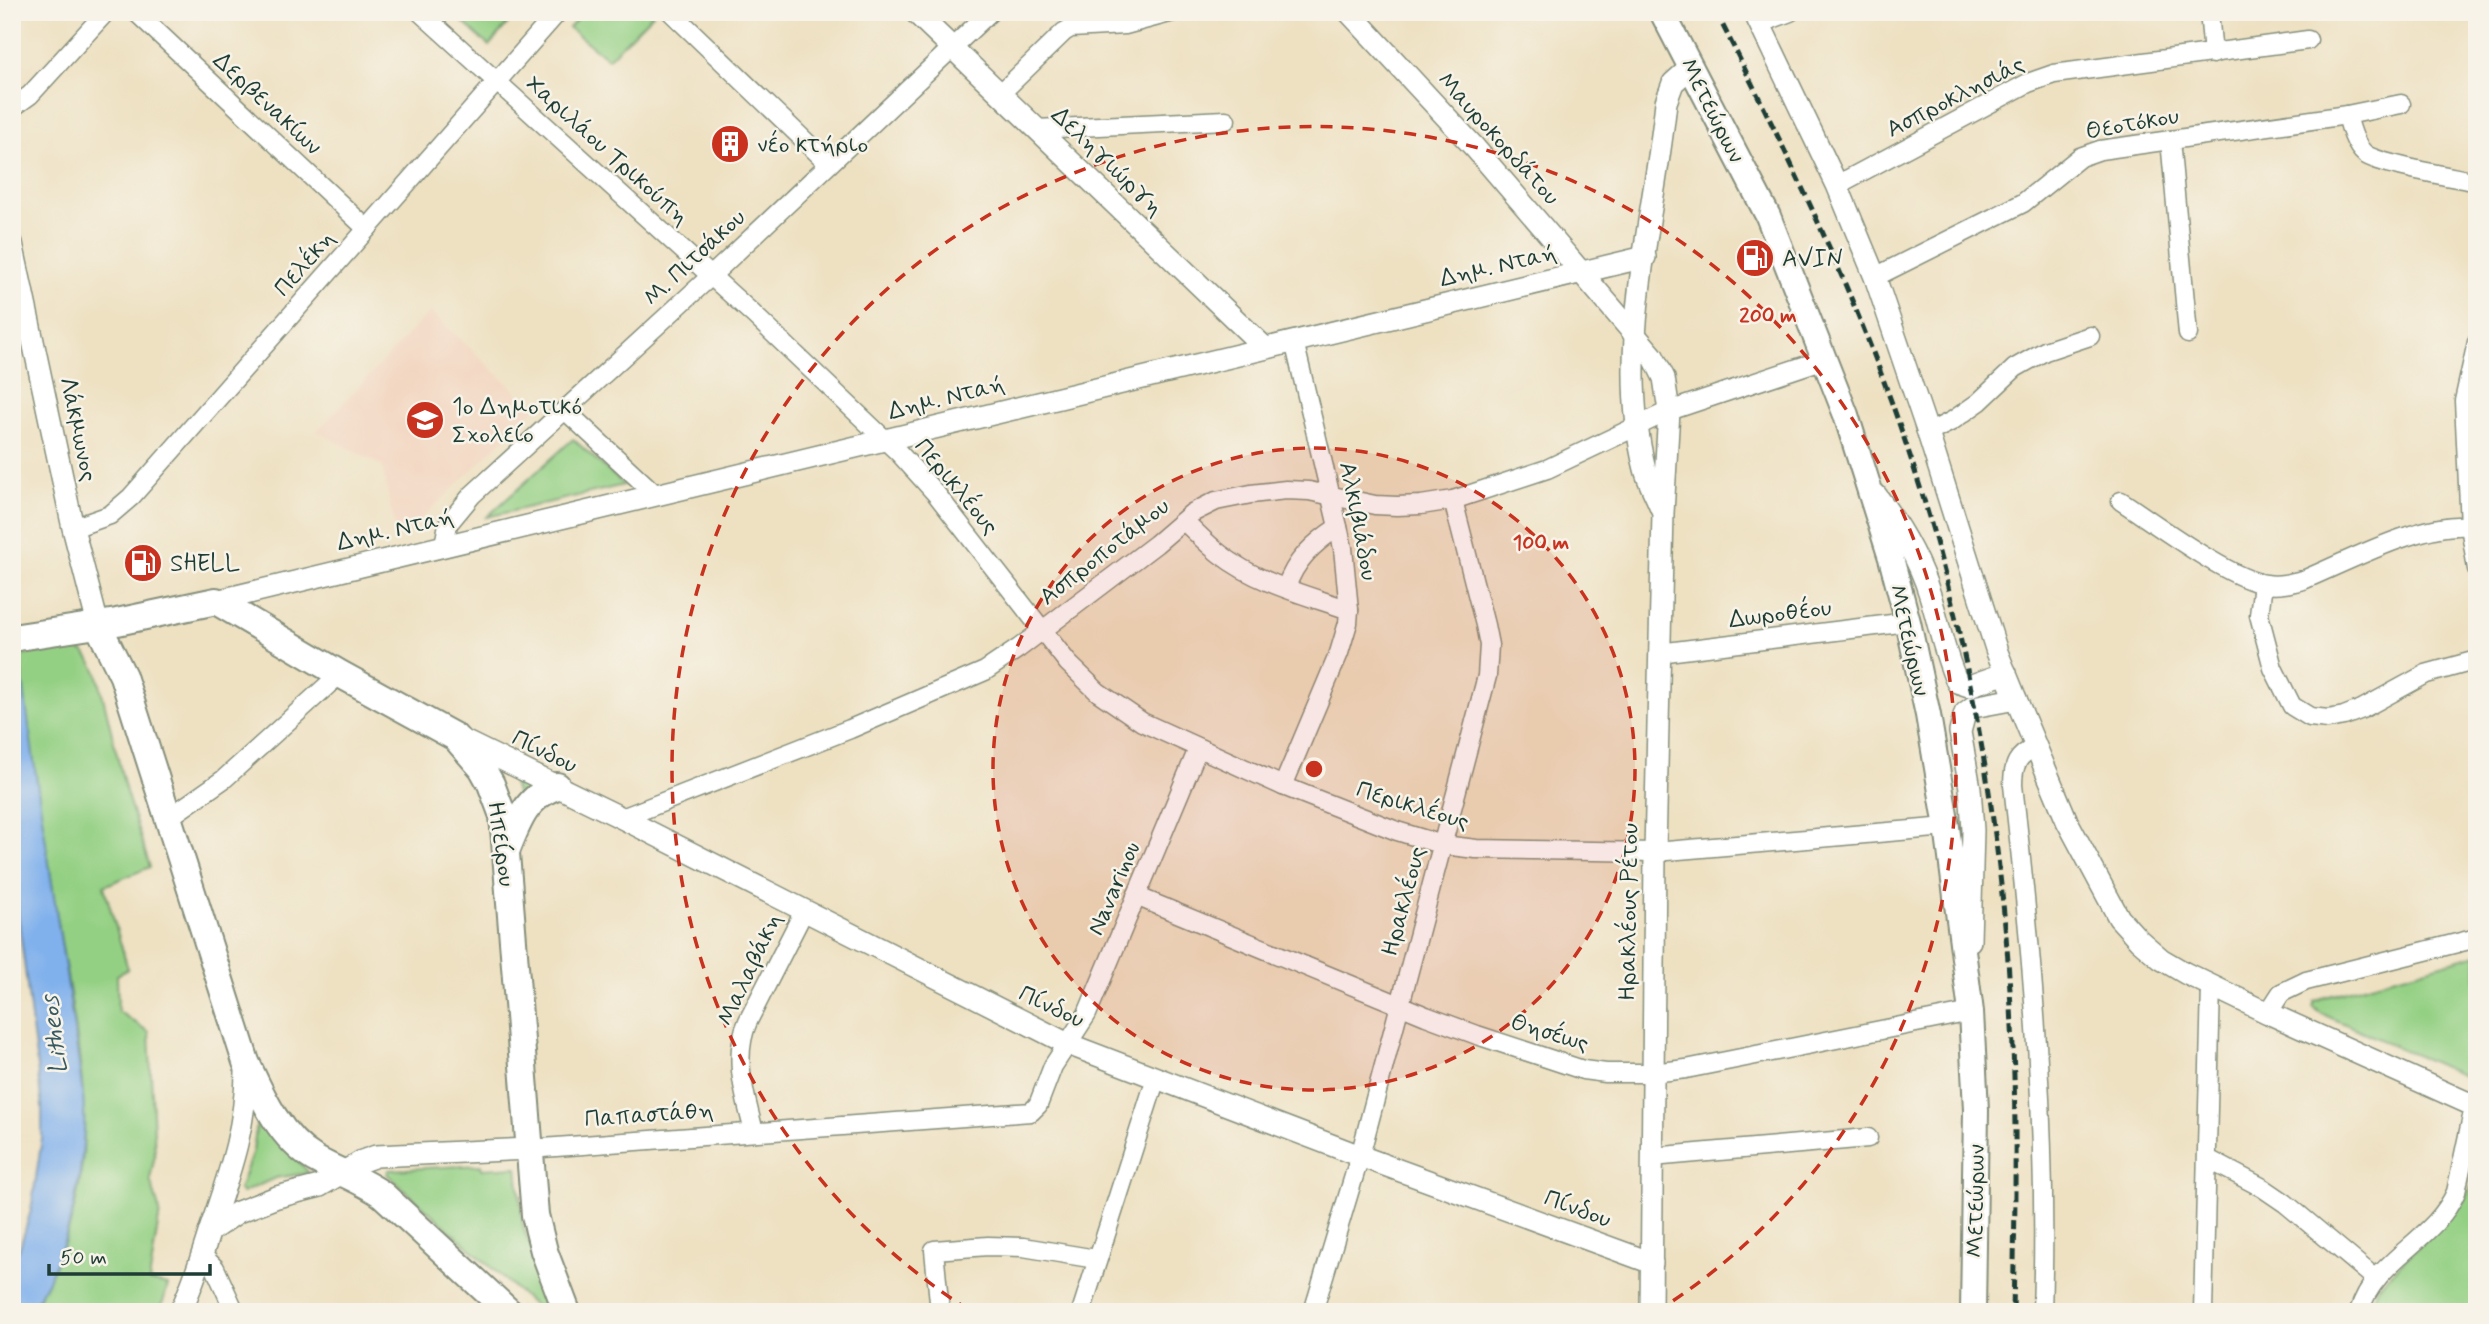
<svg xmlns="http://www.w3.org/2000/svg" width="2489" height="1324" font-family="Mynerve,sans-serif">
<rect width="100%" height="100%" fill="#f7f3e8"/>
<filter id="ink" filterUnits="userSpaceOnUse"><feTurbulence type="fractalNoise" baseFrequency=".0143" numOctaves="2"/><feDisplacementMap in="SourceGraphic" scale="14" xChannelSelector="R" yChannelSelector="G"/><feConvolveMatrix kernelMatrix="1 2 1 2 8 2 1 2 1" color-interpolation-filters="sRGB"/></filter>
<filter id="wash" filterUnits="userSpaceOnUse"><feTurbulence type="fractalNoise" baseFrequency=".00686" numOctaves="4" result="noise"/><feDisplacementMap in="SourceGraphic" scale="28" xChannelSelector="R" yChannelSelector="G"/><feGaussianBlur stdDeviation="1.57" result="paint"/><feColorMatrix in="noise" values="0 0 0 0 0 0 0 0 0 0 0 0 0 0 0 0 0 1.4 0 .05"/><feComposite in="paint" operator="in"/></filter>
<g filter="url(#wash)">
<rect width="100%" height="100%" fill="#eee1c2"/>
<!-- built -->
<path fill="#f2d4be" d="M430 311 535 409 411 529 396 533 382 466 317 431Z"/>
<!-- green -->
<g fill="#94d084" stroke="#5a865c" stroke-width="2">
<path d="M452 12H517L489 46Z"/>
<path d="M584 12H651L653 14 608 59 569 28Z"/>
<path d="M573 439 624 485 487 517Z"/>
<path d="M73 648C86 649 91 661 97 672L126 792 150 867 104 886 128 969 117 975 118 1011 149 1032 155 1155 150 1179 160 1212 149 1281 168 1285 163 1302 156 1312H30C65 1258 85 1191 84 1126 84 1059 68 984 57 917 44 829 29 742 19 655Z"/>
<path d="M511 778 537 782 519 801Z"/>
<path d="M2477 954V1082L2322 1014 2313 1007 2315 1001 2322 998Z"/>
<path d="M258 1114 309 1173 275 1178 242 1193 239 1190 253 1151Z"/>
<path d="M481 1165 482 1169 517 1167 523 1227 558 1312H541L387 1174 389 1170Z"/>
<path d="M2477 1172V1312H2370L2378 1286 2460 1206 2474 1182Z"/>
</g>
<!-- water -->
<path fill="#81b1ec" stroke="#507790" stroke-width="2" d="M12 595C25 709 43 823 60 936 67 977 72 1017 78 1057 81 1081 86 1107 84 1131 80 1196 66 1257 30 1312H12V1261L20 1247 31 1210 42 1138V1107L12 866Z"/>
</g>
<g filter="url(#ink)">
<g fill="none" stroke-linecap="round" stroke-linejoin="round">
<defs>
<g id="minor">
<path d="M136 12 367 229"/>
<path d="M420 12 753 314 899 453 937 495 1068 663 1098 692 1142 722 1283 786 1397 831 1443 845 1476 849 1655 852 1947 827"/>
<path d="M671 12 829 164"/>
<path d="M2209 12 2213 54"/>
<path d="M1759 24 1790 12"/>
<path d="M1000 94 1064 32 1071 28 1125 25 1173 12"/>
<path d="M12 108 30 95 106 12"/>
<path d="M2347 115C2350 127 2355 146 2365 154 2380 165 2454 177 2477 182"/>
<path d="M1036 129 1226 120"/>
<path d="M2170 140 2188 334"/>
<path d="M1837 185 2028 83 2054 74 2308 40"/>
<path d="M1875 277 2023 203 2080 157 2100 150 2347 115 2401 104"/>
<path d="M2477 342 2464 401 2470 526 2477 569"/>
<path d="M566 411 655 494"/>
<path d="M1928 433 1952 421 1979 402 2015 368 2045 351 2090 336"/>
<path d="M2121 501C2152 521 2232 581 2266 584 2279 586 2291 583 2303 580 2351 560 2420 522 2470 526"/>
<path d="M1184 521C1196 532 1207 544 1220 554 1257 583 1306 595 1349 610"/>
<path d="M73 528 110 515 131 497 558 12"/>
<path d="M444 545 448 524 472 495 711 276 990 12"/>
<path d="M2263 584 2259 615 2273 668 2292 706 2310 717 2328 719 2344 716 2362 709 2426 674 2477 660"/>
<path d="M1286 588C1295 560 1314 543 1338 527"/>
<path d="M1659 653 1908 622"/>
<path d="M2036 747C2017 755 2013 765 2013 785 2033 960 2048 1136 2042 1312"/>
<path d="M1283 786 1339 653 1348 623 1349 610 1343 548 1294 341"/>
<path d="M622 818 850 729 985 671 1019 648 1156 544 1192 513 1216 501 1251 494 1286 490 1309 491 1375 505 1397 506 1421 505 1453 500 1547 469 1669 411 1825 359"/>
<path d="M167 819 224 779 340 674"/>
<path d="M1136 896 1426 1016 1477 1035 1583 1070 1606 1073H1652L1686 1069 1971 1012"/>
<path d="M2268 1013 2281 993 2306 981 2477 938"/>
<path d="M754 1132C745 1095 732 1057 748 1021L804 911"/>
<path d="M529 1149 1031 1112 1038 1105 1053 1066 1087 1014 1198 749"/>
<path d="M1652 1157 1868 1138"/>
<path d="M2208 1159 2263 1188 2285 1203 2376 1279"/>
<path d="M202 1255 215 1268 235 1312"/>
<path d="M940 1312 934 1250 988 1246 1023 1247 1096 1259"/>
<path d="M1081 1312 1156 1078"/>
<path d="M1313 1312 1360 1156 1487 676 1489 645 1485 625 1453 500"/>
<path d="M2203 1312 2211 985"/>
<path d="M2359 1312C2374 1259 2435 1241 2456 1192L2474 1107"/>
</g>
<g id="tertiary">
<path d="M915 12 1265 348"/>
<path d="M1349 12 1475 148 1581 272 1653 356 1664 378 1669 411 1663 513 1655 852 1651 1312"/>
<path d="M1754 12 1837 185 1875 277 1928 433 1997 652 2016 699 2067 821 2119 918 2139 940 2161 959 2185 973 2268 1013 2477 1107"/>
<path d="M12 243 73 528 98 625"/>
<path d="M1876 495C1898 524 1919 560 1930 595 1939 624 1944 654 1957 682L1969 686 2006 673"/>
<path d="M1661 508C1656 495 1648 482 1645 469 1615 350 1654 221 1666 102L1673 83 1691 67"/>
<path d="M216 601 1645 257"/>
<path d="M460 739 622 818 1068 1044 1360 1156 1652 1263"/>
<path d="M1970 941 1973 830 1970 788 1960 732 1965 713 1973 707 2016 699"/>
<path d="M210 1231 238 1212 277 1197 320 1186 362 1161 376 1156 529 1149"/>
<path d="M180 1312C193 1286 201 1258 210 1230 229 1174 247 1126 246 1066"/>
</g>
<path id="secondary" d="M1662 12 1768 216 1846 415 1891 558 1908 622 1928 715 1947 827 1971 1012 1976 1110 1973 1312"/>
<g id="primary">
<path d="M98 625 123 676 246 1062C262 1097 280 1138 315 1159 338 1172 362 1180 383 1195L509 1312"/>
<path d="M12 638 117 622 216 601 340 674 455 737 482 768 491 784 503 816 535 1215 544 1251 567 1312"/>
<path d="M507 849C518 821 527 796 557 786"/>
</g>
</defs>
<!-- minor casing -->
<use href="#minor" stroke="#868f7b" stroke-width="21"/>
<!-- tertiary casing -->
<use href="#tertiary" stroke="#868f7b" stroke-width="24"/>
<!-- secondary casing -->
<use href="#secondary" stroke="#868f7b" stroke-width="28"/>
<!-- primary casing -->
<use href="#primary" stroke="#868f7b" stroke-width="30"/>
<!-- minor -->
<use href="#minor" stroke="#fff" stroke-width="18"/>
<!-- tertiary -->
<use href="#tertiary" stroke="#fff" stroke-width="21"/>
<!-- secondary -->
<use href="#secondary" stroke="#fff" stroke-width="24"/>
<!-- primary -->
<use href="#primary" stroke="#fff" stroke-width="26"/>
<!-- rail -->
<path stroke="#1f3d34" stroke-width="5" stroke-dasharray="10 5" stroke-linecap="butt" d="M1716 12C1787 152 1855 292 1905 441 1968 626 2003 831 2012 1027 2017 1122 2015 1217 2013 1312"/>
</g>
</g>
<!-- distance rings -->
<circle cx="1314" cy="769" r="321" fill="#c8321e" fill-opacity=".12"/>
<g fill="none" stroke="#c8321e" stroke-width="3.5" stroke-dasharray="12 9">
<circle cx="1314" cy="769" r="321"/>
<path d="M969 1310A642 642 0 1 1 1659 1310"/>
</g>
<!-- icons -->
<defs>
<symbol id="building-disc" viewBox="-11 -11 22 22"><circle r="9.5" fill="#c8321e" stroke="#f7f3e8"/><path d="M-4-6H4V6H1V3H-1V6H-4ZM-2.5-4.3h1.7v1.8h-1.7ZM.8-4.3h1.7v1.8H.8ZM-2.5-1h1.7V.8h-1.7ZM.8-1h1.7V.8H.8Z" fill="#fff"/></symbol>
<symbol id="fuel-disc" viewBox="-11 -11 22 22"><circle r="9.5" fill="#c8321e" stroke="#f7f3e8"/><path d="M-5.5-6h7V0h2V4h1.3V-2.5L3-4.5l.8-.8L6-3V5H2.5V1h-1V6h-7ZM-4.2-4.7v3.2H.2V-4.7Z" fill="#fff"/></symbol>
<symbol id="school-disc" viewBox="-11 -11 22 22"><circle r="9.5" fill="#c8321e" stroke="#f7f3e8"/><path d="M0-5L7-2L0 1L-7-2ZM-4 1L0 2.5L4 1V4Q0 6-4 4Z" fill="#fff"/></symbol>
</defs>
<g fill-rule="evenodd">
<use href="#building-disc" x="708" y="122" width="44" height="44"/>
<use href="#fuel-disc" x="1733" y="236" width="44" height="44"/>
<use href="#school-disc" x="403" y="398" width="44" height="44"/>
<use href="#fuel-disc" x="121" y="541" width="44" height="44"/>
</g>
<g text-anchor="middle" stroke-width="5" stroke-linejoin="round" paint-order="stroke">
<!-- street labels -->
<g font-size="24" fill="#1f3d34" stroke="#f7f3e8">
<text transform="translate(1955 96) rotate(-27)" y="8">Ασπροκλησιάς</text>
<text transform="translate(268 103) rotate(43)" y="8">Δερβενακίων</text>
<text transform="translate(1713 110) rotate(63)" y="8">Μετεώρων</text>
<text transform="translate(2132 123) rotate(-10)" y="8">Θεοτόκου</text>
<text transform="translate(1499 138) rotate(48)" y="8">Μαυροκορδάτου</text>
<text transform="translate(608 150) rotate(42)" y="8">Χαριλάου Τρικούπη</text>
<text transform="translate(1108 161) rotate(44)" y="8">Δεληγιώργη</text>
<text transform="translate(694 257) rotate(-43)" y="8">Μ. Πιτσάκου</text>
<text transform="translate(304 263) rotate(-49)" y="8">Πελέκη</text>
<text transform="translate(1498 265) rotate(-13)" y="8">Δημ. Νταή</text>
<text transform="translate(946 397) rotate(-14)" y="8">Δημ. Νταή</text>
<text transform="translate(79 429) rotate(78)" y="8">Λάκμωνος</text>
<text transform="translate(957 486) rotate(50)" y="8">Περικλέους</text>
<text transform="translate(1359 521) rotate(79)" y="8">Αλκιβιάδου</text>
<text transform="translate(395 529) rotate(-13)" y="8">Δημ. Νταή</text>
<text transform="translate(1104 551) rotate(-38)" y="8">Ασπροποτάμου</text>
<text transform="translate(1780 613) rotate(-7)" y="8">Δωροθέου</text>
<text transform="translate(1910 640) rotate(77)" y="8">Μετεώρων</text>
<text transform="translate(545 751) rotate(26)" y="8">Πίνδου</text>
<text transform="translate(1413 805) rotate(17)" y="8">Περικλέους</text>
<text transform="translate(502 844) rotate(82)" y="8">Ηπείρου</text>
<text transform="translate(1113 888) rotate(-67)" y="8">Navarinou</text>
<text transform="translate(1403 901) rotate(-75)" y="8">Ηρακλέους</text>
<text transform="translate(1628 912) rotate(-89)" y="8">Ηρακλέους Ρέτου</text>
<text transform="translate(749 969) rotate(-65)" y="8">Μαλαβάκη</text>
<text transform="translate(1052 1006) rotate(25)" y="8">Πίνδου</text>
<text transform="translate(1550 1032) rotate(17)" y="8">Θησέως</text>
<text transform="translate(649 1114) rotate(-4)" y="8">Παπαστάθη</text>
<text transform="translate(1975 1201) rotate(-89)" y="8">Μετεώρων</text>
<text transform="translate(1578 1208) rotate(20)" y="8">Πίνδου</text>
</g>
<!-- poi labels -->
<g font-size="24" fill="#1f3d34" stroke="#f7f3e8" text-anchor="start">
<text x="757" y="152">νέο κτήριο</text>
<text x="1782" y="266">AVIN</text>
<text x="452" y="414">1ο Δημοτικό<tspan x="452" dy="28">Σχολείο</tspan></text>
<text x="170" y="571">SHELL</text>
</g>
<!-- water labels -->
<g font-size="26" font-style="italic" fill="#385a62" stroke="#f7f3e8">
<text transform="translate(53 1035) rotate(-97)" y="9">Litheos</text>
</g>
</g>
<circle cx="1314" cy="769" r="10" fill="#c8321e" stroke="#f7f3e8" stroke-width="3.5"/>
<g font-size="21" text-anchor="middle" font-weight="bold" fill="#c8321e" stroke="#f7f3e8" stroke-width="5" stroke-linejoin="round" paint-order="stroke">
<text x="1768" y="322">200 m</text>
<text x="1541" y="549">100 m</text>
</g>
<!-- margin -->
<rect width="2489" height="1324" fill="none" stroke="#f7f3e8" stroke-width="42"/>
<!-- scale -->
<path d="M49 1264v10h161v-10" fill="none" stroke="#1f3d34" stroke-width="3.5"/>
<text x="60" y="1264" font-size="21" fill="#1f3d34" stroke="#f7f3e8" stroke-width="5" paint-order="stroke">50 m</text>
</svg>
